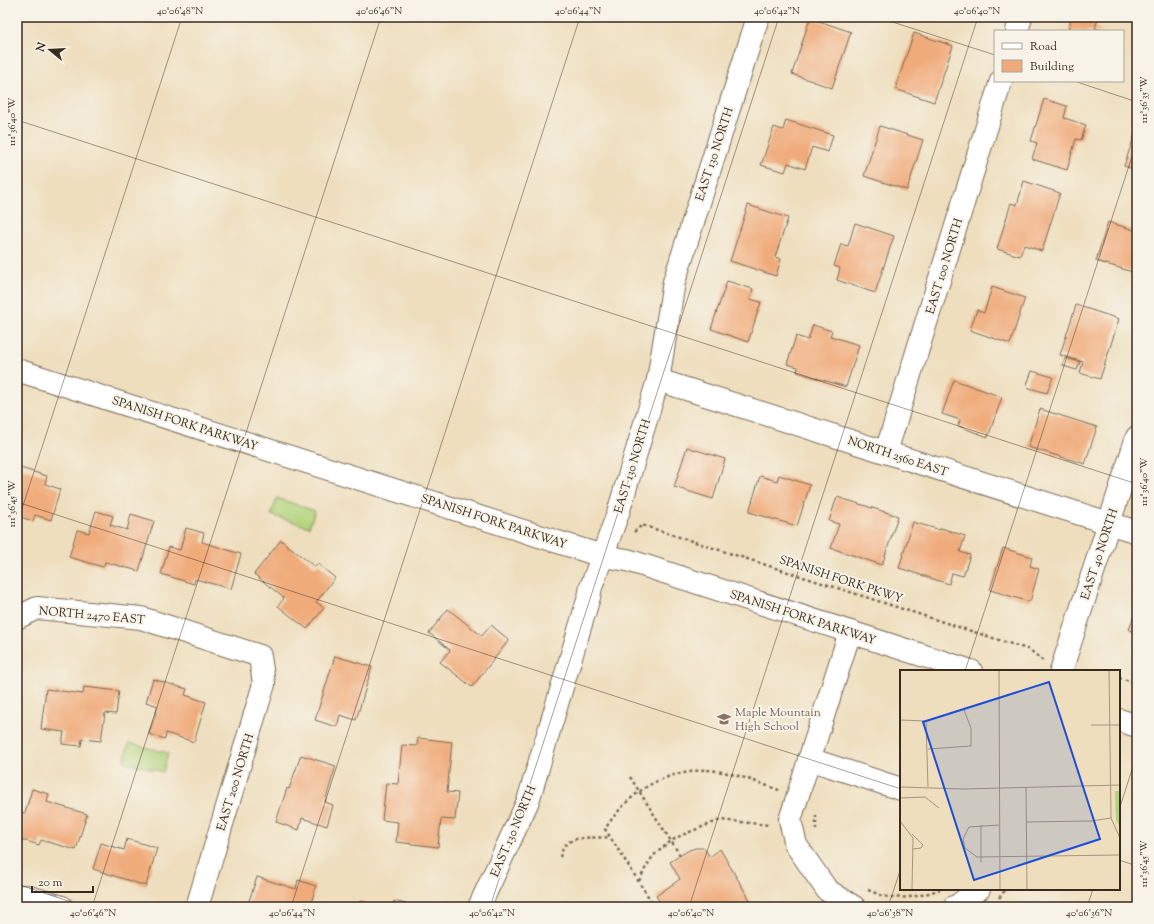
<svg xmlns="http://www.w3.org/2000/svg" width="1154" height="924" font-family="'Sorts Mill Goudy',serif">
<rect width="100%" height="100%" fill="#f7f3e8"/>
<filter id="ink" filterUnits="userSpaceOnUse"><feTurbulence type="fractalNoise" baseFrequency=".025" numOctaves="2"/><feDisplacementMap in="SourceGraphic" scale="8" xChannelSelector="R" yChannelSelector="G"/><feConvolveMatrix kernelMatrix="1 2 1 2 8 2 1 2 1" color-interpolation-filters="sRGB"/></filter>
<filter id="wash" filterUnits="userSpaceOnUse"><feTurbulence type="fractalNoise" baseFrequency=".012" numOctaves="4" result="noise"/><feDisplacementMap in="SourceGraphic" scale="16" xChannelSelector="R" yChannelSelector="G"/><feGaussianBlur stdDeviation="0.9" result="paint"/><feColorMatrix in="noise" values="0 0 0 0 0 0 0 0 0 0 0 0 0 0 0 0 0 1.4 0 .05"/><feComposite in="paint" operator="in"/></filter>
<g filter="url(#wash)">
<rect width="100%" height="100%" fill="#eedebd"/>
<!-- green -->
<g fill="#b2d37b" stroke="#767e4c">
<path d="M277 498 315 511 309 527 271 515Z"/>
<path d="M129 743 168 753 163 772 124 762Z"/>
</g>
<g id="blocks">
<!-- building -->
<g fill="#f0ab7a">
<path d="M1072 17H1099L1095 28 1103 31H1068Z"/>
<path d="M810 18 851 32 832 88 792 74Z"/>
<path d="M914 33 953 46 934 102 895 89Z"/>
<path d="M1044 99 1067 106 1064 118 1086 125 1081 140 1076 139 1067 170 1032 159 1037 143 1031 141Z"/>
<path d="M786 120 833 135 828 152 812 147 805 169 788 163 785 172 761 165 774 127 783 130Z"/>
<path d="M880 126 923 140 907 190 864 176Z"/>
<path d="M1137 128V170L1124 166Z"/>
<path d="M1024 181 1060 193 1042 251 1024 245 1020 256 997 249 1011 203 1017 205Z"/>
<path d="M748 205 788 218 775 257 781 259 776 276 730 261Z"/>
<path d="M1108 222 1137 231V270L1136 273 1096 261Z"/>
<path d="M855 223 894 236 875 293 837 280 840 268 834 266 841 244 848 246Z"/>
<path d="M727 281 753 289 750 299 761 302 748 342 711 329Z"/>
<path d="M992 287 1025 298 1010 344 970 330 977 310 984 313Z"/>
<path d="M1076 305 1119 319 1100 379 1080 373 1083 362 1060 355Z"/>
<path d="M813 325 832 331 830 336 859 345 846 387 797 372 798 367 787 364 796 336 808 340Z"/>
<path d="M1065 358 1080 362 1077 370 1063 366Z"/>
<path d="M1032 371 1053 377 1047 393 1026 387Z"/>
<path d="M954 380 1002 397 988 437 958 426 960 420 942 414Z"/>
<path d="M1040 409 1097 427 1085 464 1028 447Z"/>
<path d="M687 447 725 459 713 499 674 487Z"/>
<path d="M17 467 47 476 45 484 60 489 51 520 35 515 33 521 17 516Z"/>
<path d="M779 475 810 485 797 526 749 512 760 476 777 481Z"/>
<path d="M837 497 898 516 882 565 831 548 839 524 829 521Z"/>
<path d="M96 511 113 516 110 525 127 530 131 514 154 521 139 571 105 562 103 567 69 557 77 530 89 533Z"/>
<path d="M913 522 940 530 941 528 965 536 960 552 970 555 963 576 952 573 949 584 899 568Z"/>
<path d="M186 528 204 533 202 542 241 554 231 589 195 579 194 584 161 574 169 547 180 550Z"/>
<path d="M281 540 315 567 318 564 335 578 316 602 324 608 307 629 278 606 284 598 254 574Z"/>
<path d="M1003 548 1032 557 1030 566 1039 569 1030 602 990 590Z"/>
<path d="M1137 607V633L1129 630Z"/>
<path d="M448 609 482 636 491 625 509 640 472 687 440 662 450 650 429 633Z"/>
<path d="M335 656 372 667 356 720 340 715 337 727 315 720Z"/>
<path d="M153 679 187 689 185 695 206 702 194 742 166 733 165 739 149 734 158 706 146 702Z"/>
<path d="M84 687 119 691 116 714 105 713 101 741 82 739 81 746 62 744 64 732 41 729 46 689 83 694Z"/>
<path d="M418 738 452 742 447 792 458 793 455 820 441 819 438 847 396 842 398 822 382 820 386 783 398 784 402 745 417 746Z"/>
<path d="M301 755 336 766 325 802 333 805 327 826 302 818 299 830 276 822 287 788 289 789Z"/>
<path d="M32 789 49 794 47 802 87 814 76 850 41 840 39 845 17 838V811L25 813Z"/>
<path d="M127 839 157 848 146 886 93 869 101 843 124 850Z"/>
<path d="M696 848H704L710 857 720 849 754 907H663L656 896 680 879 670 862 689 850Z"/>
<path d="M257 877 296 889 298 880 316 886 310 907H247Z"/>
<path d="M360 901 380 907H358Z"/>
<path d="M394 901 406 904 405 907H392Z"/>
</g>
</g>
</g>
<g filter="url(#ink)">
<use href="#blocks" fill-opacity="0" stroke="#7a6956" stroke-width="1"/>
<g fill="none" stroke-linecap="round" stroke-linejoin="round">
<defs>
<g id="minor">
<path d="M1017 31 1021 17"/>
<path d="M17 370 602 556 627 560 971 671"/>
<path d="M658 380 1137 532"/>
<path d="M886 452 1001 81"/>
<path d="M17 618 37 608 141 618 260 656 264 684 197 907"/>
<path d="M850 632 790 820 796 845 827 890 854 907"/>
<path d="M1061 671 1137 437"/>
<path d="M1119 720 1137 726"/>
<path d="M809 759 901 789"/>
<path d="M17 896H26L62 907"/>
<path d="M479 907 528 801 589 597 591 587 618 513 658 380 674 282 758 17"/>
<path d="M954 907 957 906 979 889"/>
</g>
</defs>
<!-- minor casing -->
<use href="#minor" stroke="#7a6956" stroke-width="24"/>
<!-- path -->
<g stroke="#7a6956" stroke-width="2.5" stroke-dasharray="3 3" stroke-linecap="butt">
<path d="M634 532 642 525 1030 650 1043 661"/>
<path d="M1089 671H1091"/>
<path d="M1119 678 1137 683"/>
<path d="M630 777 671 841 682 835 720 820 769 825"/>
<path d="M816 815V830"/>
<path d="M560 857C561 854 563 848 565 845 577 834 596 839 610 837"/>
<path d="M639 881 646 867 653 856 671 841 680 855"/>
<path d="M868 890C873 892 878 894 883 896 902 900 923 896 940 889"/>
<path d="M999 898 1006 889"/>
<path d="M655 907 605 829C625 798 653 776 690 772 696 771 703 769 708 770 733 772 756 782 779 790"/>
</g>
<!-- minor -->
<use href="#minor" stroke="#fff" stroke-width="22"/>
</g>
</g>
<!-- ticks -->
<path fill="none" stroke="#3b2a1e" stroke-width="1" stroke-opacity="0.45" d="M877 17 995 55M1074 81 1137 102M17 120 1137 484M17 502 901 789M17 524 182 17M965 671 1137 141M1119 810 1137 754M1119 860 1137 866M17 884 86 907M92 907 381 17M291 907 580 17M490 907 779 17M689 907 978 17M888 907 901 868M1087 907 1093 889"/>
<!-- icons -->
<defs>
<symbol id="school-bare" viewBox="-9 -9 18 18"><path d="M0-5L7-2L0 1L-7-2ZM-4 1L0 2.5L4 1V4Q0 6-4 4Z" fill="#8d6e63" stroke="#f7f3e8" stroke-width="2.5" paint-order="stroke"/></symbol>
</defs>
<g fill-rule="evenodd">
<use href="#school-bare" x="714" y="709" width="20" height="20"/>
</g>
<g text-anchor="middle" stroke-width="4" stroke-linejoin="round" paint-order="stroke">
<!-- street labels -->
<g font-size="12" fill="#3b2a1e" stroke="#f7f3e8">
<text transform="translate(714 154) rotate(-72)" y="4">EAST 130 NORTH</text>
<text transform="translate(944 266) rotate(-73)" y="4">EAST 100 NORTH</text>
<text transform="translate(185 423) rotate(18)" y="4">SPANISH FORK PARKWAY</text>
<text transform="translate(898 456) rotate(18)" y="4">NORTH 2560 EAST</text>
<text transform="translate(632 466) rotate(-73)" y="4">EAST 130 NORTH</text>
<text transform="translate(494 521) rotate(18)" y="4">SPANISH FORK PARKWAY</text>
<text transform="translate(1099 554) rotate(-72)" y="4">EAST 40 NORTH</text>
<text transform="translate(841 579) rotate(18)" y="4">SPANISH FORK PKWY</text>
<text transform="translate(92 615) rotate(5)" y="4">NORTH 2470 EAST</text>
<text transform="translate(803 617) rotate(18)" y="4">SPANISH FORK PARKWAY</text>
<text transform="translate(235 782) rotate(-73)" y="4">EAST 200 NORTH</text>
<text transform="translate(513 831) rotate(-67)" y="4">EAST 130 NORTH</text>
</g>
<!-- education labels -->
<g font-size="12" fill="#785e54" stroke="#f7f3e8" text-anchor="start">
<text x="735" y="716">Maple Mountain<tspan x="735" dy="14">High School</tspan></text>
</g>
</g>
<!-- overview -->
<g transform="translate(900 670)">
<rect width="220" height="220" fill="#eedebd"/>
<path d="M215 121H220V157L216 150Z" fill="#b2d37b"/>
<path fill="none" stroke="#a6967d" stroke-width="1" d="M99 0 100 220M209 0 211 148 220 168M0 50 26 51 28 117M191 55H220M28 79 71 76V58L64 40M0 117 63 119 220 115M126 118 127 220M0 128 25 127 39 138M0 151 13 168 12 220M127 152 191 151 211 148M100 155 69 157 63 169 65 178 77 187 220 185M12 164 23 175 21 178 13 179M81 192V155"/>
<path fill="#1d4ed8" fill-opacity="0.15" stroke="#1d4ed8" stroke-width="2" d="M149 12 200 169 74 210 23 52Z"/>
<rect width="220" height="220" fill="none" stroke="#3b2a1e" stroke-width="2"/>
</g>
<!-- margin -->
<rect width="1154" height="924" fill="none" stroke="#f7f3e8" stroke-width="44"/>
<!-- legend -->
<rect x="994" y="30" width="130" height="52" fill="#f7f3e8" stroke="#aca397"/>
<rect x="1002" y="43" width="20" height="6" fill="#ffffff" stroke="#aca397"/>
<text x="1030" y="50" font-size="12" fill="#3b2a1e">Road</text>
<rect x="1002" y="60" width="20" height="12" fill="#f0ab7a" stroke="#aca397"/>
<text x="1030" y="70" font-size="12" fill="#3b2a1e">Building</text>
<!-- north arrow -->
<g transform="translate(50 50) rotate(288)" stroke="#f7f3e8" stroke-width="3" paint-order="stroke">
<path d="M0-3L7 15L0 10L-7 15Z" fill="#3b2a1e"/>
<text y="-6" font-size="11" font-weight="bold" text-anchor="middle" fill="#3b2a1e">N</text>
</g>
<!-- scale -->
<path d="M32 886v6h61v-6" fill="none" stroke="#3b2a1e" stroke-width="2"/>
<text x="38" y="886" font-size="12" fill="#3b2a1e" stroke="#f7f3e8" stroke-width="3" paint-order="stroke">20 m</text>
<rect x="22" y="22" width="1110" height="880" fill="none" stroke="#3b2a1e" stroke-width="1.5"/>
<g font-size="10" text-anchor="middle" fill="#3b2a1e">
<text x="180" y="14">40°06'48"N</text>
<text x="379" y="14">40°06'46"N</text>
<text x="578" y="14">40°06'44"N</text>
<text x="777" y="14">40°06'42"N</text>
<text x="977" y="14">40°06'40"N</text>
<text transform="translate(1143 100) rotate(-90)" y="4">111°36'35"W</text>
<text transform="translate(11 122) rotate(-90)" y="4">111°36'40"W</text>
<text transform="translate(1143 482) rotate(-90)" y="4">111°36'40"W</text>
<text transform="translate(11 504) rotate(-90)" y="4">111°36'45"W</text>
<text transform="translate(1143 864) rotate(-90)" y="4">111°36'45"W</text>
<text x="93" y="916">40°06'46"N</text>
<text x="292" y="916">40°06'44"N</text>
<text x="492" y="916">40°06'42"N</text>
<text x="691" y="916">40°06'40"N</text>
<text x="890" y="916">40°06'38"N</text>
<text x="1089" y="916">40°06'36"N</text>
</g>
</svg>
